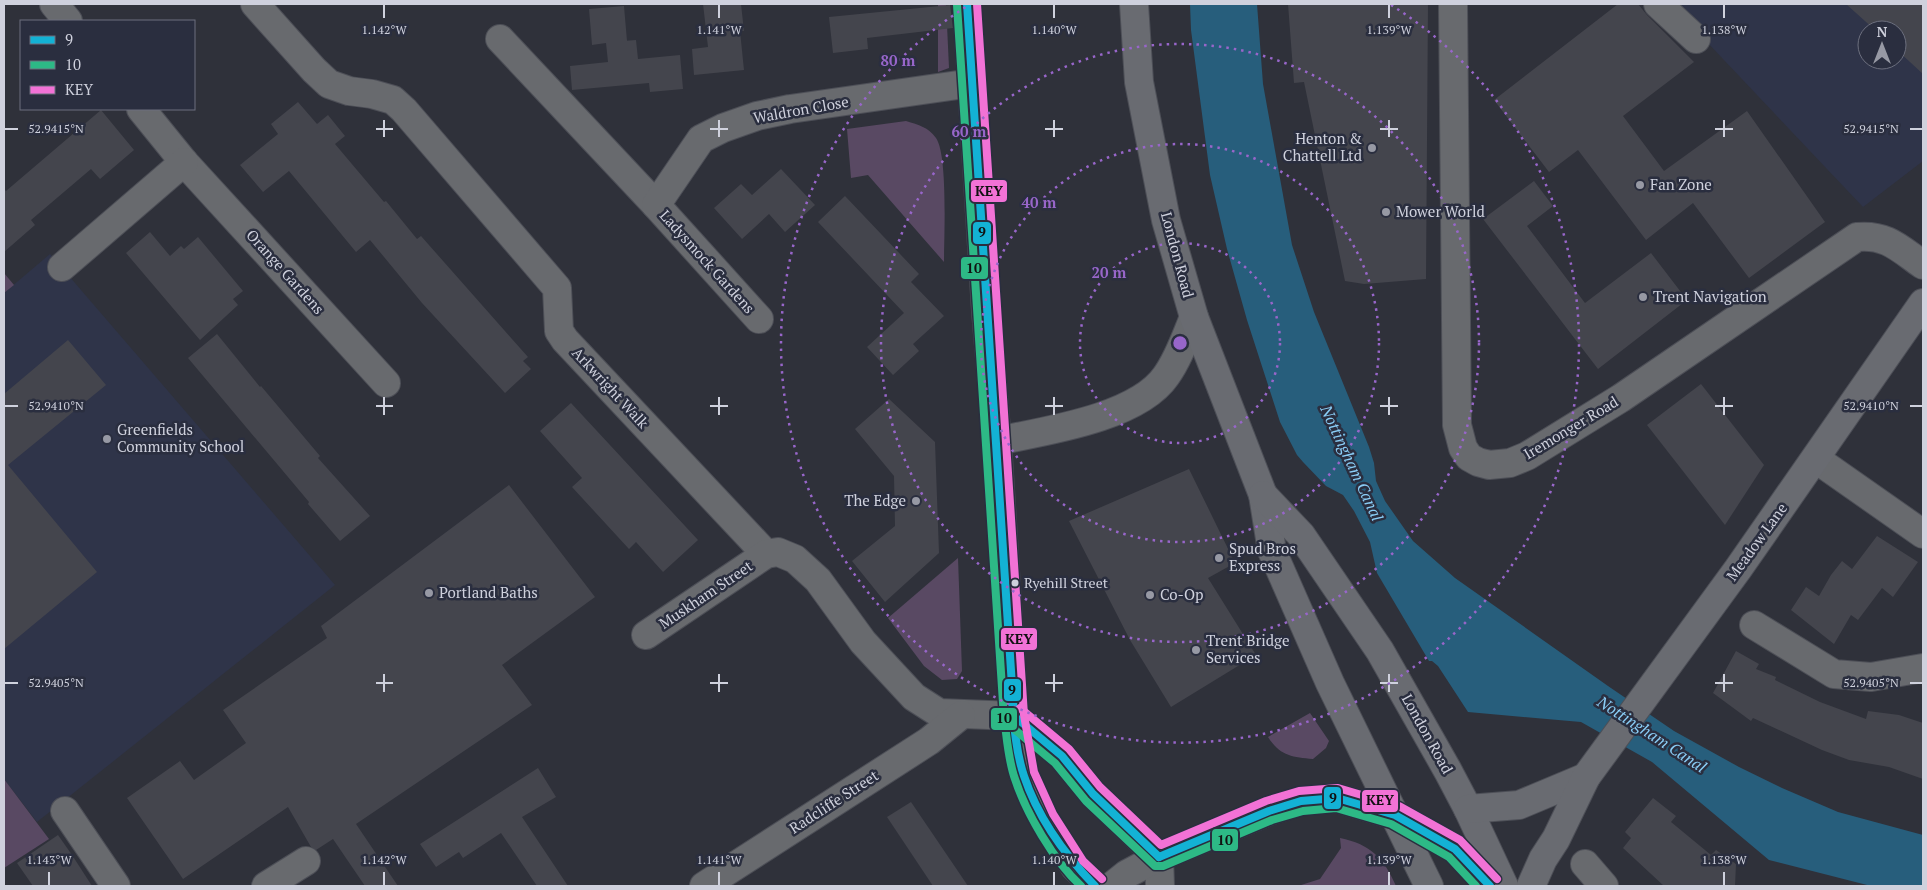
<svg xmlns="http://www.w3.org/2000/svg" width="1927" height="890" font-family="'PT Serif',serif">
<rect width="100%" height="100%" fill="#2f313a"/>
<!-- built -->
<g fill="#2f3449" fill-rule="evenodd">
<path d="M1671 4H1923V161L1863 207ZM1867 30H1897V60H1867Z"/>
<path d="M50 254 335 585 37 822 4 779V293Z"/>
</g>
<!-- green -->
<g fill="#594963">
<path d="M938 4H946L949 68 938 72Z"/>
<path d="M906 121C919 125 928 127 936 138 948 155 944 238 944 262L868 175 851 178 847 129Z"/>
<path d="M4 273 14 285 4 293Z"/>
<path d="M958 558 962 671 957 679 942 680 924 666 888 618Z"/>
<path d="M1310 713 1329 741 1326 748 1313 759C1292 757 1280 756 1268 737Z"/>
<path d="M4 779 49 839 4 868Z"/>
<path d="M1340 838C1370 844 1384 858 1396 886H1298L1320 879 1341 848Z"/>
</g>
<!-- water -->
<path fill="#275e7c" d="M1190 4H1257L1263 84 1292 245 1314 312 1369 447 1374 463 1376 481 1385 501 1413 541 1455 578 1608 686 1674 731 1739 767 1782 788 1838 812 1923 835V886H1871L1769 860 1652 762 1581 722 1468 712 1438 666 1432 661H1429L1377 573 1370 542 1354 511 1343 495 1326 486 1303 462 1297 455 1280 422 1247 320 1227 249 1210 175 1191 30Z"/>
<!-- building -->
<g fill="#44454d">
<path d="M703 4H741L744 31H740L744 70 694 75 692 49 708 47Z"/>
<path d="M1288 4H1428L1426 279 1364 284 1345 281 1304 82 1294 83Z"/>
<path d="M1618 4H1638L1647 15 1694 62 1623 116 1664 171 1747 111 1825 222 1749 278 1693 203 1646 240 1578 150 1549 172 1494 100Z"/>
<path d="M1846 4H1923V74L1897 50V30H1875Z"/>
<path d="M950 5 953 28 867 38 868 49 833 53 829 17Z"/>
<path d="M624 6 627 41H623L636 40 638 59 680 55 683 89 650 92 649 83 572 90 570 66 608 62 606 43 592 45 589 9Z"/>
<path d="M298 102 317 124 328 115 345 136 335 144 384 202 386 201 417 239 421 236 528 357 523 361 531 369 505 393 422 303 370 240 356 252 289 171 263 192 240 165 278 134 271 124Z"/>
<path d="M101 110 134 150 100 179 91 169 31 220 35 225 4 252V189L6 191Z"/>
<path d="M781 169 815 205 785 232 769 214 742 239 714 208 741 184 752 195Z"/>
<path d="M1534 181 1553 206 1527 226 1585 303 1651 253 1687 300 1598 369 1483 219Z"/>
<path d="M845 196 919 274 911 282 944 316 913 344 919 351 893 375 867 347 904 313 818 222Z"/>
<path d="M150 232 170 256 181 246 184 249 198 237 243 291 233 299 238 305 200 340 126 253Z"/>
<path d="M217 334 260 387 261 386 320 456 318 458 370 516 340 541 308 504 309 502 188 358Z"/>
<path d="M68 340 106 385 8 465 97 572 4 649V394Z"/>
<path d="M1701 384 1764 465 1725 525 1647 425Z"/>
<path d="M889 399 935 442 939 553 885 602 852 561 895 526 894 476 855 429Z"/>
<path d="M571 403 698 540 663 572 636 542 629 549 572 487 582 478 540 431Z"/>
<path d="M1189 469 1235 563 1208 578 1256 655 1171 707 1130 640 1069 521Z"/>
<path d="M509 485 595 597 502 665 532 705 356 824 398 886H365L333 839 316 850 311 847 288 807 183 879 127 798 180 761 194 780 246 743 223 710 327 638 321 626Z"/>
<path d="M1877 536 1918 562 1893 597 1882 588 1858 620 1851 615 1834 644 1791 610 1806 587 1819 596 1831 575 1842 561 1852 569Z"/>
<path d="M1736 651 1759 664 1756 669 1776 677 1775 680 1820 702 1866 719 1868 711 1899 715 1923 723V779L1889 767 1849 760 1822 750 1753 718 1751 721 1713 693Z"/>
<path d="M538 768 556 797 522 817 568 886H537L501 833 463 858 459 852 436 867 420 844Z"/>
<path d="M1653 798 1676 816 1671 822 1711 855 1716 850 1736 864 1735 886H1664L1623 848 1631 838 1625 832Z"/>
<path d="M911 802 928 827 968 886H933L887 817Z"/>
<path d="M58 835 72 855 92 886H33L17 863Z"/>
</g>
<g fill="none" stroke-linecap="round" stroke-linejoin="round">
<defs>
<g id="minor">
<path d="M54 4 68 21"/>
<path d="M255 4 314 70 329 84 349 91 372 94 393 100 404 110 557 288 559 331 565 340 766 554"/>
<path d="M967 4 986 311 997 441 1014 716 1024 775 1044 819 1075 867 1095 886"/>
<path d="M1453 4 1457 425 1463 448 1469 457 1478 462 1489 465 1510 463 1527 456 1621 398 1857 237C1887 234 1900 249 1923 265"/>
<path d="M1658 4 1696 39"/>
<path d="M500 39 656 205 759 319"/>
<path d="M141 109 184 162 386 383"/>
<path d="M656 205 701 139 723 128 757 116 790 109 972 83"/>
<path d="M62 267 184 162"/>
<path d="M997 441C1045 431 1137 418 1166 376 1179 358 1186 336 1194 317"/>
<path d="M1816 459 1923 534"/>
<path d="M1754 625 1834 674 1871 677 1923 668"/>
<path d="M646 635 766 554 778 552 795 559 818 580 863 642 914 697 939 713 1014 716"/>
<path d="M1014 716 1062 756 1093 794 1159 857 1160 886"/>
<path d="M65 811 116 886"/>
<path d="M1585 864 1604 886"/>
<path d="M266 886 306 861"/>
<path d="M704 886 929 741 961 715"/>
<path d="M1112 886 1127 874 1159 857 1269 811 1301 801 1337 798 1395 815 1455 849 1490 886"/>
</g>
<g id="major">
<path d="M1134 4 1139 82 1166 220 1194 317 1263 495 1272 551 1330 683 1429 886"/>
<path d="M1263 495 1301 535 1380 651 1448 771 1468 809 1504 886"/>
<path d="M1468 809 1519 805 1586 777"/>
<path d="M1531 886 1543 859 1556 839 1586 777 1738 569 1923 303"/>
</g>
</defs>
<!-- minor casing -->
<use href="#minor" stroke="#4d4f57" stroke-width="30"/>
<!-- major casing -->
<use href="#major" stroke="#4d4f57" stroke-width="30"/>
<!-- minor -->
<use href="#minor" stroke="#686a6e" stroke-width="28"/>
<!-- major -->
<use href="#major" stroke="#696b71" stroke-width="28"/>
<defs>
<g id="bus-1">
<path d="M967 4 1014 716 1062 756 1093 794 1159 857"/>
<path d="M1012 700C1014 725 1016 752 1024 776 1038 818 1065 855 1095 886"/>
<path d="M1159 857 1269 811 1301 801 1337 798 1395 815 1455 849 1490 886"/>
</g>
<g id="bus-2">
<path d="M957 5 1004 718C1007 737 1008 760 1015 779 1026 813 1054 861 1081 886"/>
<path d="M1008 724 1055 763 1086 801 1155 866H1163L1272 820 1303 811 1336 808 1391 824 1449 857 1476 886"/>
</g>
<g id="bus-3">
<path d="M977 4 1024 715 1034 772 1053 814 1083 861 1102 879"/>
<path d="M1020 708 1069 749 1100 787 1161 845 1266 801 1299 791 1338 788 1399 806 1460 840 1497 879"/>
</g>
</defs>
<!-- bus-1 casing -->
<use href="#bus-1" stroke="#2a2e3f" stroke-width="11"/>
<!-- bus-2 casing -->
<use href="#bus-2" stroke="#2a2e3f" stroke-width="11"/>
<!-- bus-3 casing -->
<use href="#bus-3" stroke="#2a2e3f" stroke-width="11"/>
<!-- bus-1 -->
<use href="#bus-1" stroke="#13b2d5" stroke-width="8"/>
<!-- bus-2 -->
<use href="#bus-2" stroke="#2db986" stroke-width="8"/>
<!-- bus-3 -->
<use href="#bus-3" stroke="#f272d6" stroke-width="8"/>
</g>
<!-- ticks -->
<path fill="none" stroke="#cfd1dd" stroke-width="2" d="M384 5V18M719 5V18M1054 5V18M1389 5V18M1724 5V18M384 120V137M719 120V137M1054 120V137M1389 120V137M1724 120V137M5 129H18M376 129H393M710 129H728M1045 129H1063M1380 129H1398M1715 129H1733M1910 129H1922M384 397V415M719 397V415M1054 397V415M1389 397V415M1724 397V415M5 406H18M376 406H393M710 406H728M1045 406H1063M1380 406H1398M1715 406H1733M1910 406H1922M384 674V692M719 674V692M1054 674V692M1389 674V692M1724 674V692M5 683H18M376 683H393M710 683H728M1045 683H1063M1380 683H1398M1715 683H1733M1910 683H1922M49 872V885M384 872V885M719 872V885M1054 872V885M1389 872V885M1724 872V885"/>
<!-- distance rings -->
<g fill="none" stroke="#9866ca" stroke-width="2.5" stroke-dasharray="2.5 5">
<circle cx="1180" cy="343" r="100"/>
<circle cx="1180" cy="343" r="199"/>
<circle cx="1180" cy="343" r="299"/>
<path d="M1391 5A399 399 0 1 1 969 5"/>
</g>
<!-- markers -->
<g fill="#9799a4" stroke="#2a2e3f" stroke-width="2">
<circle cx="1372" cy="148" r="5"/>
<circle cx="1640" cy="185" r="5"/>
<circle cx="1386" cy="212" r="5"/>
<circle cx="1643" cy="297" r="5"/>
<circle cx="107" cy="439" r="5"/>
<circle cx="916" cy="501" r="5"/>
<circle cx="1219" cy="558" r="5"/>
<circle cx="429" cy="593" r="5"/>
<circle cx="1150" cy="595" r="5"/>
<circle cx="1196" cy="650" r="5"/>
</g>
<circle fill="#cfd1dd" stroke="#2a2e3f" stroke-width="2" cx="1015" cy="583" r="4.5"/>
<g text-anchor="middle" stroke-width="5" stroke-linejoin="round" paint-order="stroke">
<!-- bus labels -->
<g font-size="14" fill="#cfd1dd" stroke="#2a2e3f" text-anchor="start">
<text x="1024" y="588">Ryehill Street</text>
</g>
<!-- street labels -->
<g font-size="15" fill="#cfd1dd" stroke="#2a2e3f">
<text transform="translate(801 110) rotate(-10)" y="5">Waldron Close</text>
<text transform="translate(1177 255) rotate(75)" y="5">London Road</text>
<text transform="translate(707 262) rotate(48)" y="5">Ladysmock Gardens</text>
<text transform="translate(285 272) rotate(48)" y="5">Orange Gardens</text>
<text transform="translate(610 388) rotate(47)" y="5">Arkwright Walk</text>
<text transform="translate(1571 428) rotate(-31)" y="5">Iremonger Road</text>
<text transform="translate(1757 542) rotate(-54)" y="5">Meadow Lane</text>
<text transform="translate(706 595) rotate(-34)" y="5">Muskham Street</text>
<text transform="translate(1427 734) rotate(61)" y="5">London Road</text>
<text transform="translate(834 802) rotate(-33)" y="5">Radcliffe Street</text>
</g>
<!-- poi labels -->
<g font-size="15" fill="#cfd1dd" stroke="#2a2e3f" text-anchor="start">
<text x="1362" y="144" text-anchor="end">Henton &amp;<tspan x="1362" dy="17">Chattell Ltd</tspan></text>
<text x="1650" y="190">Fan Zone</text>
<text x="1396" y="217">Mower World</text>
<text x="1653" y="302">Trent Navigation</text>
<text x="117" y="435">Greenfields<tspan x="117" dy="17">Community School</tspan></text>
<text x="906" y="506" text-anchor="end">The Edge</text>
<text x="1229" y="554">Spud Bros<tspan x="1229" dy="17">Express</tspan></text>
<text x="439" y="598">Portland Baths</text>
<text x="1160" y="600">Co-Op</text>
<text x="1206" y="646">Trent Bridge<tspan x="1206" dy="17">Services</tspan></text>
</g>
<!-- water labels -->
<g font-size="16" font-style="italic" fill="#8acdf6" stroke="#2a2e3f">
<text transform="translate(1352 463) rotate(65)" y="6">Nottingham Canal</text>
<text transform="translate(1652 734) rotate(33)" y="6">Nottingham Canal</text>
</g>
</g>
<g font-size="12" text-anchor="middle" fill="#cfd1dd" stroke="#2a2e3f" stroke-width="5" stroke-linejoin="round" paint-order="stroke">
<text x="384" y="34">1.142°W</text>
<text x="719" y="34">1.141°W</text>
<text x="1054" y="34">1.140°W</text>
<text x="1389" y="34">1.139°W</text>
<text x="1724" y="34">1.138°W</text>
<text x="56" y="133">52.9415°N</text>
<text x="1871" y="133">52.9415°N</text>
<text x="56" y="410">52.9410°N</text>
<text x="1871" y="410">52.9410°N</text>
<text x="56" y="687">52.9405°N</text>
<text x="1871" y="687">52.9405°N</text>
<text x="49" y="864">1.143°W</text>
<text x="384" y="864">1.142°W</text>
<text x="719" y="864">1.141°W</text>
<text x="1054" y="864">1.140°W</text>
<text x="1389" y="864">1.139°W</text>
<text x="1724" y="864">1.138°W</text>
</g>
<circle cx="1180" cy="343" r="8" fill="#9866ca" stroke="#2a2e3f" stroke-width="2.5"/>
<g font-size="15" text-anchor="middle" font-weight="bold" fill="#9866ca" stroke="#2a2e3f" stroke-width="5" stroke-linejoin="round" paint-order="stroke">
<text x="898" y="66">80 m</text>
<text x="969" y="137">60 m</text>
<text x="1039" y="208">40 m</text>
<text x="1109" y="278">20 m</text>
</g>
<g stroke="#2a2e3f" stroke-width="2">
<rect x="970" y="179" width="38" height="24" rx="5" fill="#f272d6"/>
<rect x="972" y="221" width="20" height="24" rx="5" fill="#13b2d5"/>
<rect x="960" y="256" width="29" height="24" rx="5" fill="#2db986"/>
<rect x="1000" y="627" width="38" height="24" rx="5" fill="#f272d6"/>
<rect x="1003" y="678" width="19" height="24" rx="5" fill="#13b2d5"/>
<rect x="990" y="707" width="28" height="24" rx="5" fill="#2db986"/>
<rect x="1323" y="786" width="19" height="24" rx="5" fill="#13b2d5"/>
<rect x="1361" y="789" width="38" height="24" rx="5" fill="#f272d6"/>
<rect x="1211" y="828" width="28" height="24" rx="5" fill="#2db986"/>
</g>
<g font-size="14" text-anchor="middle" font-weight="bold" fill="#111">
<text x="989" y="196">KEY</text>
<text x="982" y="237">9</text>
<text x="974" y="273">10</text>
<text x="1019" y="644">KEY</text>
<text x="1012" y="695">9</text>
<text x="1004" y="723">10</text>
<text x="1333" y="803">9</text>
<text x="1380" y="805">KEY</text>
<text x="1225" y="845">10</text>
</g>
<!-- border -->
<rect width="1927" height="890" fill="none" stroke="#cfd1dd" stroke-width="10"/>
<!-- legend -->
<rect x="20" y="20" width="175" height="90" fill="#2a2e3f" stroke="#6c6f7e"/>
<rect x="30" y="36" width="25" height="8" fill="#13b2d5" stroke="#6c6f7e"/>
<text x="65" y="45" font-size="15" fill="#cfd1dd">9</text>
<rect x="30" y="61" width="25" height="8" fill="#2db986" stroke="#6c6f7e"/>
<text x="65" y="70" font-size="15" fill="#cfd1dd">10</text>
<rect x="30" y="86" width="25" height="8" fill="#f272d6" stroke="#6c6f7e"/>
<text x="65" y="95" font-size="15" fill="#cfd1dd">KEY</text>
<!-- north arrow -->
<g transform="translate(1882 45)"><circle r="24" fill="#2a2e3f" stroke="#6c6f7e"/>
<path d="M0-4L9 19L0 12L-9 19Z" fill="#9799a4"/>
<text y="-8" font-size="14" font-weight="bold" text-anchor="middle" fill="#cfd1dd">N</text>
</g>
</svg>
